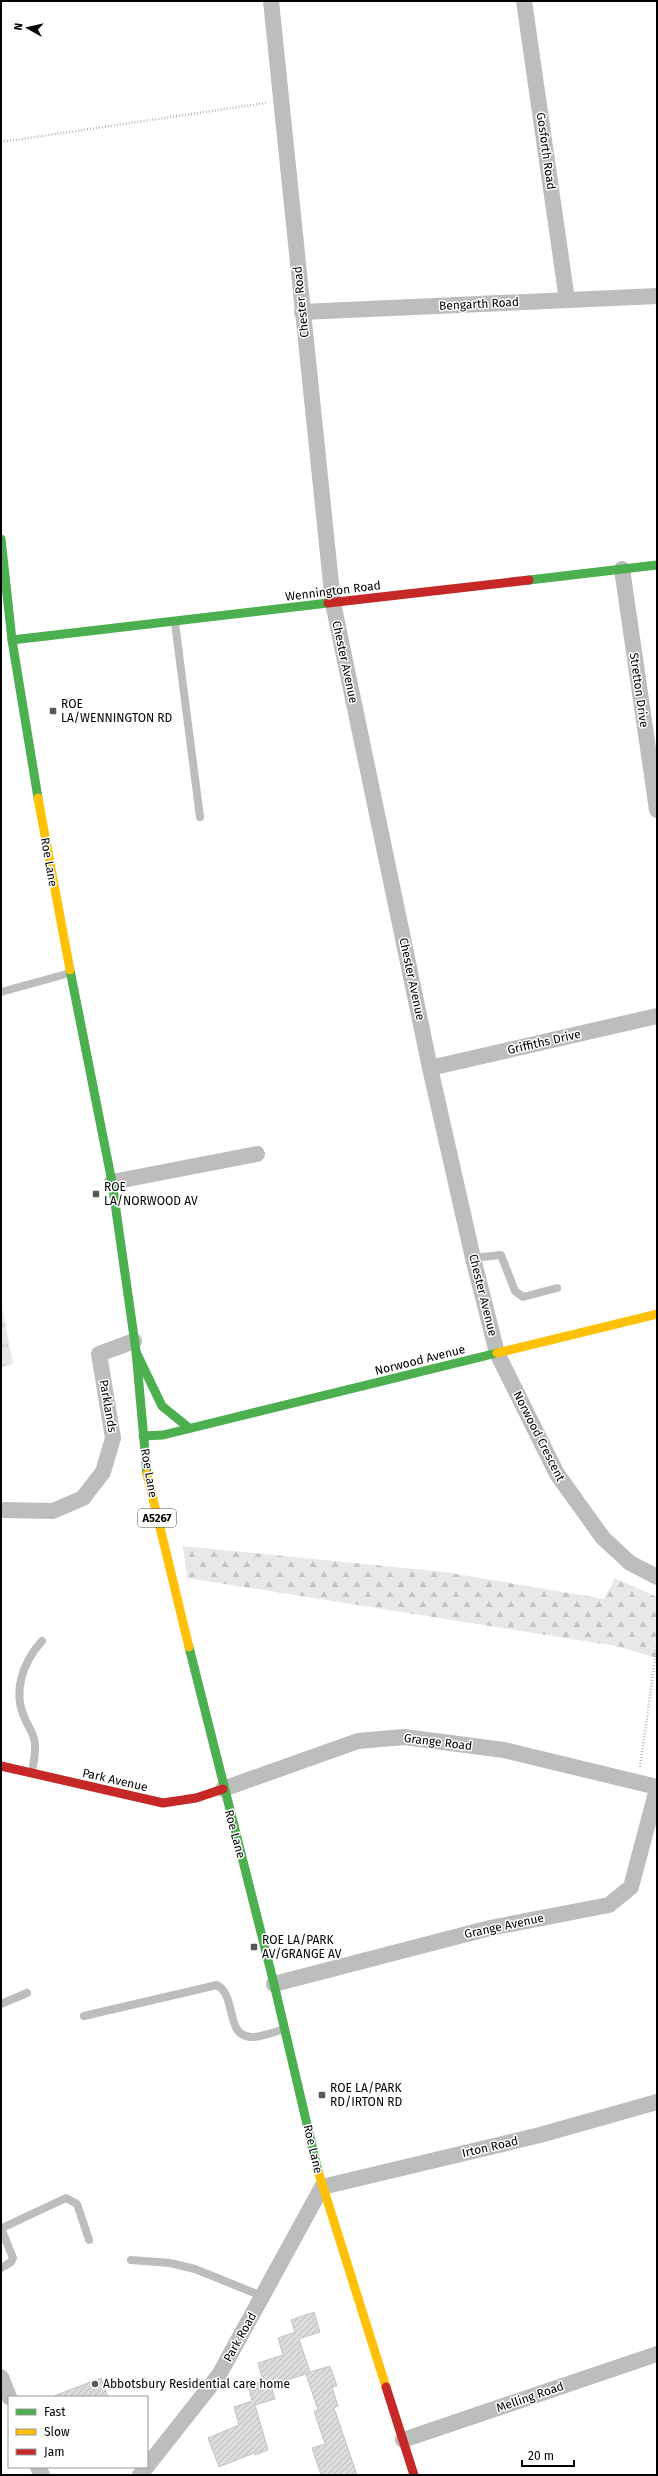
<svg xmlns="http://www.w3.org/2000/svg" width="658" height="2476" font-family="'Fira Sans',sans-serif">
<defs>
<pattern id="forest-firs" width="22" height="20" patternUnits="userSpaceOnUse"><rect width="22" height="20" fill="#e8e8e8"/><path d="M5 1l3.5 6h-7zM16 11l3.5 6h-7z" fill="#c5c5c5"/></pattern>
<pattern id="park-tufts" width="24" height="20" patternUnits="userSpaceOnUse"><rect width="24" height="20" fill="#e8e8e8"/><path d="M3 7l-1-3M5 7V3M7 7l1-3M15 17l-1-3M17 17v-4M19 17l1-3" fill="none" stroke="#c5c5c5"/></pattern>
<pattern id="building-hatch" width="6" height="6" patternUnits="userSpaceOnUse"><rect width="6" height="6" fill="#dcdcdc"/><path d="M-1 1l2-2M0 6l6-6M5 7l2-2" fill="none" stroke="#bbb"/></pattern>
</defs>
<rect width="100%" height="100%" fill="#fff"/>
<!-- forest -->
<path fill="url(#forest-firs)" d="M183 1546 445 1572 604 1599 615 1578 657 1597V1658L616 1646 187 1578Z"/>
<!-- park -->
<path fill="url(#park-tufts)" d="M1 1302 13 1364 1 1367Z"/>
<!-- building -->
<g fill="url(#building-hatch)" stroke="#c4c4c4">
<path d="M314 2312 320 2332 299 2339 310 2372 330 2366 337 2386 332 2387 338 2406 334 2408 357 2475H321L312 2448 325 2444 314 2411 318 2410 306 2374 271 2385 275 2399 255 2405 268 2450 255 2455 254 2453 219 2467 208 2438 239 2425 234 2407 252 2401 248 2385 263 2381 258 2363 283 2355 278 2338 295 2332 291 2320Z"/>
<path d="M101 2378 108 2397H54V2396Z"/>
</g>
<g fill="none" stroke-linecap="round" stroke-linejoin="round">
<!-- path -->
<g stroke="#b8b8b8" stroke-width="2.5" stroke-dasharray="1 2" stroke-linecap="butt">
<path d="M1 142 266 103"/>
<path d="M640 1767 657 1645"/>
</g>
<!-- lane -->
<g stroke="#bdbdbd" stroke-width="8">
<path d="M175 623 200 817"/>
<path d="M1 992 70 973"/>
<path d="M473 1258 501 1255 515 1291 523 1297 557 1288"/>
<path d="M32 1772C33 1764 36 1754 35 1745 35 1735 29 1728 25 1719 12 1692 23 1662 42 1641"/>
<path d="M1 2004 27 1993"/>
<path d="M84 2016 217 1985C238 1997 224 2039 254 2037 264 2036 275 2032 284 2029"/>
<path d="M1 2228 13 2258 11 2262 1 2268"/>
<path d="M2 2228 66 2198 77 2204 89 2240"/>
<path d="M131 2260 170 2263 195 2269 262 2296"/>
</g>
<!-- street -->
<g stroke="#bdbdbd" stroke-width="16">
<path d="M271 1 333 603 430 1068 473 1258 497 1353 557 1474 603 1538 630 1563 657 1577"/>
<path d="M524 1 567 300"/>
<path d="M302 312 657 296"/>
<path d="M622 569 657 810"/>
<path d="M430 1068 657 1016"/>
<path d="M112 1182 257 1154"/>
<path d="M1 1510 53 1511 83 1498 103 1472 113 1438 99 1354 134 1341"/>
<path d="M223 1789 358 1741 404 1737 504 1750 657 1787"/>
<path d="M274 1984 490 1928 609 1905 631 1887 657 1789"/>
<path d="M1 2377 9 2397"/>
<path d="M403 2440 657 2354"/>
<path d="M38 2467 42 2475"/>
<path d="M140 2475 219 2375 322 2187 540 2135 657 2102"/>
</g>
<!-- fast -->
<g stroke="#4caf50" stroke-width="9">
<path d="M1 539 12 640 38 798"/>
<path d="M529 580 657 565"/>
<path d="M12 640 328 603"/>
<path d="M70 970 112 1182 136 1351 147 1474"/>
<path d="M136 1352 162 1406 189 1428"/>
<path d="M143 1436 163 1435 497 1353"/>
<path d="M189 1647 274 1984 318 2171"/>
</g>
<!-- slow -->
<g stroke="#ffc107" stroke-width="9">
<path d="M38 798 70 970"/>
<path d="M497 1353 657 1314"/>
<path d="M147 1474 189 1647"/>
<path d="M318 2171 386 2387"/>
</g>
<!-- jam -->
<g stroke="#c62828" stroke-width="9">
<path d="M328 603 529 580"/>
<path d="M1 1766 163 1803 196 1798 223 1789"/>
<path d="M386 2387 414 2475"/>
</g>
</g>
<!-- markers -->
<g fill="#595959" stroke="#fff" stroke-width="1.5">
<rect x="49" y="707" width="8" height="8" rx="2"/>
<rect x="92" y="1190" width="8" height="8" rx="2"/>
<rect x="250" y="1943" width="8" height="8" rx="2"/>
<rect x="318" y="2091" width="8" height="8" rx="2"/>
<circle cx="95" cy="2384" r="4"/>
</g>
<g text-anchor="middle" stroke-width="3" stroke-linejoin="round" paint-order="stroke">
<!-- shield labels -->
<rect fill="#fff" stroke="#4c4c4c" stroke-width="1" x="138" y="1509" width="38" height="18" rx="3"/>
<g font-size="11" font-weight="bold" fill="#000">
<text x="157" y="1522">A5267</text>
</g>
<!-- street labels -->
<g font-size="12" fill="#000" stroke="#fff">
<text transform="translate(546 151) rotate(82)" y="4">Gosforth Road</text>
<text transform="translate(301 302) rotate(-96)" y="4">Chester Road</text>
<text transform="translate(479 304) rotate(-3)" y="4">Bengarth Road</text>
<text transform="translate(333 591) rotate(-7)" y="4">Wennington Road</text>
<text transform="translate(345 662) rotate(78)" y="4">Chester Avenue</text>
<text transform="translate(639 690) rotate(82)" y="4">Stretton Drive</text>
<text transform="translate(49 862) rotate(80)" y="4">Roe Lane</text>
<text transform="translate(412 979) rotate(78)" y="4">Chester Avenue</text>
<text transform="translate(544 1042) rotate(-13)" y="4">Griffiths Drive</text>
<text transform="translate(483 1295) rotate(76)" y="4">Chester Avenue</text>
<text transform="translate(420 1360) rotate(-14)" y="4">Norwood Avenue</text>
<text transform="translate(108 1406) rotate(80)" y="4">Parklands</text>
<text transform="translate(539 1436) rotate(63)" y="4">Norwood Crescent</text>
<text transform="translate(149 1473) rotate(80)" y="4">Roe Lane</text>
<text transform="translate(438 1742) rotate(7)" y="4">Grange Road</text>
<text transform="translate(115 1780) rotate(13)" y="4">Park Avenue</text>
<text transform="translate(235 1834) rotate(75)" y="4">Roe Lane</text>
<text transform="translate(504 1926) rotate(-12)" y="4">Grange Avenue</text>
<text transform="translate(490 2147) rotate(-13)" y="4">Irton Road</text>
<text transform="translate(313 2149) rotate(77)" y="4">Roe Lane</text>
<text transform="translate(240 2337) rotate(-61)" y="4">Park Road</text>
<text transform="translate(530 2397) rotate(-19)" y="4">Melling Road</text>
</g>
<!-- poi labels -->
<g font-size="12" fill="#000" stroke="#fff" text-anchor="start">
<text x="61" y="708">ROE<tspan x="61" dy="14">LA/WENNINGTON RD</tspan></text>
<text x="104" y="1191">ROE<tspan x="104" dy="14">LA/NORWOOD AV</tspan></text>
<text x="262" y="1944">ROE LA/PARK<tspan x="262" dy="14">AV/GRANGE AV</tspan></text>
<text x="330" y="2092">ROE LA/PARK<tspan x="330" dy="14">RD/IRTON RD</tspan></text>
<text x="103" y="2388">Abbotsbury Residential care home</text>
</g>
</g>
<!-- border -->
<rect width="658" height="2476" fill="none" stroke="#000000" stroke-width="4"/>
<!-- legend -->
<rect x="8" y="2396" width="140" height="72" fill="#ffffff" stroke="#999999"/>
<rect x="16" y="2409" width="20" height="6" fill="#4caf50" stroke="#999999"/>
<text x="44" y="2416" font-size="12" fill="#000000">Fast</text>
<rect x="16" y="2429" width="20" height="6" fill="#ffc107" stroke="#999999"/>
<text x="44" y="2436" font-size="12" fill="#000000">Slow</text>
<rect x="16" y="2449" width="20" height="6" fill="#c62828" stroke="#999999"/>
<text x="44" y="2456" font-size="12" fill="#000000">Jam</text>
<!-- north arrow -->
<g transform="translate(28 28) rotate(278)" stroke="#ffffff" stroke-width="3" paint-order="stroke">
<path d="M0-3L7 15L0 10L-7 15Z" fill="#000000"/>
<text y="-6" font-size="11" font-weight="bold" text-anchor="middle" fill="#000000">N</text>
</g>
<!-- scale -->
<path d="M522 2460v6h52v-6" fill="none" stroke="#000000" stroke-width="2"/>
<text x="528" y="2460" font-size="12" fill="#000000" stroke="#ffffff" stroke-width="3" paint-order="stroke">20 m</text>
</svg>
